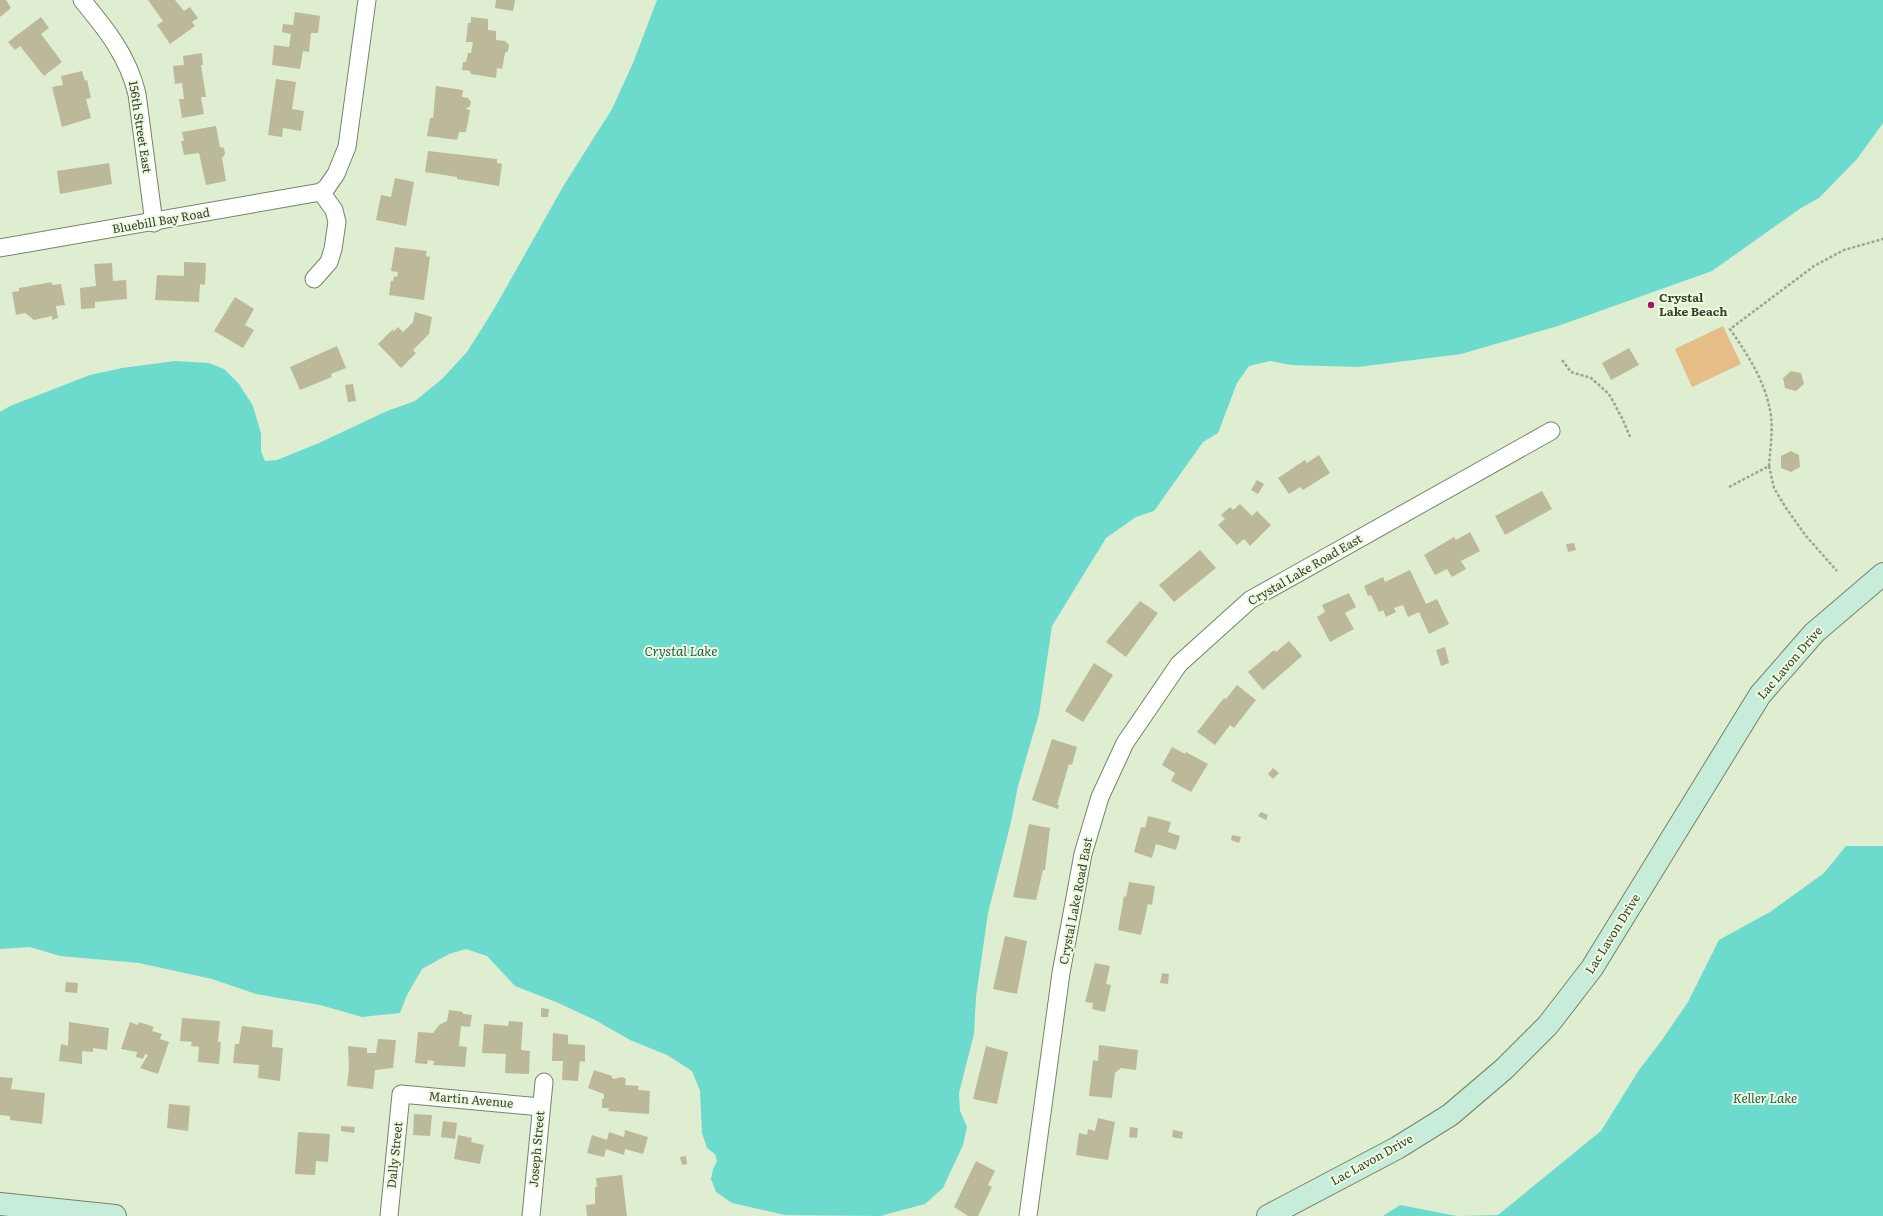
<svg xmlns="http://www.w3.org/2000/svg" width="1883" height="1216" font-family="Literata,serif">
<rect width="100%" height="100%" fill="#dfeed1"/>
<!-- green -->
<path fill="#e4bd87" d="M1723 326 1741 364 1692 387 1675 349Z"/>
<!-- water -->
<g fill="#6cdacd">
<path d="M657 0H1883V123L1857 159 1819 198 1801 208 1712 271 1558 326 1461 354 1358 367 1291 365 1270 361 1249 366 1237 383 1218 433 1203 442 1154 511 1136 517 1106 538 1052 626 1039 714 1018 786 1011 822 988 913 976 997 974 1034 959 1093 960 1111 967 1127 963 1145 943 1188 925 1204 880 1216 785 1215 732 1203 716 1192 711 1179 713 1169 717 1161 715 1154 707 1148 702 1133 700 1091 692 1071 667 1055 630 1040 595 1020 556 1002 515 986 487 956 466 949 449 954 422 969 407 995 400 1013 362 1017 320 1005 256 994 212 979 139 963 60 956 30 947 0 949V412L10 406 90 375 122 368 175 361 209 363 224 369 239 384 253 406 261 433V451L265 461 277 460 319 443 387 411 415 401 442 379 467 352 494 309 564 185 612 109 633 63Z"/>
<path d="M1846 846H1883V1216H1461L1498 1215 1601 1131 1639 1070 1662 1040 1688 1002 1719 940 1770 912 1824 873Z"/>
<path d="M1400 1205 1457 1216H1383Z"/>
</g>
<!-- building -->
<g fill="#bcb99a">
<path d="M0 0H6L11 8 0 17Z"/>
<path d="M148 0H175L184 11 190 7 198 18 192 22 195 26 170 44 157 25 163 21Z"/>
<path d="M496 0H515L513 11 495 8Z"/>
<path d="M295 12 320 16 318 33H311L309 52 303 51 300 69 272 65 274 45 289 47 291 34 282 32 283 24 293 25Z"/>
<path d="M41 17 49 28 41 34 62 62 44 76 20 46 15 50 8 42Z"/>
<path d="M471 17 488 19V30L496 31V40L505 41 509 45 508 51 505 53 502 69 497 68 496 78 471 74 470 71 462 70 463 62H466L468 53H471L473 42H466L468 23H471Z"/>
<path d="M202 53 203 65H201L206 97H201L204 114 182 118 179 99H184L182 83 175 84 173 66 184 65 183 56Z"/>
<path d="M82 71 85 81 87 80 91 98 86 99 91 118 62 127 52 87 63 85 61 76Z"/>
<path d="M276 79 296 82 292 109 304 111 301 131 283 128 282 137 268 135Z"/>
<path d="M436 86 463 90 462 97 468 98 471 102 470 106 466 109 470 110 466 132H459L457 140 427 136 430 118H433Z"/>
<path d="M216 126 220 147 224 148 225 154 222 158 226 181 206 185 199 153 184 155 181 141H184L182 132Z"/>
<path d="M428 151 497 159V163L502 164 499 186 457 179V177L425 172Z"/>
<path d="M109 163 112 184 60 194 57 171Z"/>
<path d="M395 178 414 182 406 226 376 220 381 195 391 197Z"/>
<path d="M395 247 427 251 426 256 430 257 424 300 389 295 391 281H393L394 276 397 277 398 272 391 271Z"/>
<path d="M184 262 206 263 205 285 200 284 199 302 155 300 157 275 184 276Z"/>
<path d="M112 263 113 281 126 280 127 299 95 302V308L81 309 80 288 96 286 94 264Z"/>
<path d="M52 282V285L61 284 65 305 56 306 58 318 52 320V316L34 320 25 313 16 315 12 292 19 291V288Z"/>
<path d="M235 297 254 309 245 325 254 330 243 348 214 331Z"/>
<path d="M415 312 432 317 429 334 413 350 416 353 401 368 378 344 393 329V332L398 327 403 332 413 322Z"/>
<path d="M337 346 346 368 331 374 332 377 300 390 290 367Z"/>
<path d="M1629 348 1639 365 1611 380 1602 363Z"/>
<path d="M1791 371 1801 373 1804 384 1796 391 1785 388 1783 378Z"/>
<path d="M353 384 356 401 348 402 345 385Z"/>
<path d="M1791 451 1799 455 1800 467 1791 472 1781 468V456Z"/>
<path d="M1319 455 1330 473 1303 490 1300 487 1289 494 1278 478 1305 460 1307 463Z"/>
<path d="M1257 480 1264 484 1258 494 1251 490Z"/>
<path d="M1542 491 1552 509 1505 535 1495 516Z"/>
<path d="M1240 504 1252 516 1257 511 1271 525 1250 546 1244 539 1237 545 1218 525 1225 519 1221 515 1230 507 1233 510Z"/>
<path d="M1470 532 1480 551 1461 561 1466 569 1452 577 1447 569 1435 575 1424 555 1454 537 1456 540Z"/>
<path d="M1574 543 1576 550 1568 552 1566 544Z"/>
<path d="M1200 550 1216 568 1174 602 1159 585Z"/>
<path d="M1410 570 1426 604 1437 599 1449 624 1429 634 1419 612 1408 617 1403 605 1394 608 1396 612 1386 617 1383 610 1379 612 1371 595 1368 596 1364 586 1383 577 1385 582Z"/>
<path d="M1349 593 1356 607 1345 613 1354 629 1330 642 1317 617 1325 612 1322 605Z"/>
<path d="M1140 601 1158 613 1126 657 1106 642Z"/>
<path d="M1289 641 1302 656 1263 690 1248 672 1274 650 1276 652Z"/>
<path d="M1445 647 1449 663 1441 666 1436 650Z"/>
<path d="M1094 663 1113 675 1083 722 1065 711Z"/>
<path d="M1237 685 1256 700 1234 728 1230 725 1215 745 1197 732 1224 698 1226 699Z"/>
<path d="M1052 739 1077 747 1072 765 1069 764 1057 805H1059L1058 809 1032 800Z"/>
<path d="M1172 747 1185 754 1186 752 1208 764 1191 792 1171 781 1175 773 1162 765Z"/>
<path d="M1273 768 1279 773 1273 779 1268 774Z"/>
<path d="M1261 812 1268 815 1266 820 1258 816Z"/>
<path d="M1148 816 1171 822 1168 832 1180 836 1176 850 1156 844 1152 858 1134 852 1141 827 1145 828Z"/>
<path d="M1029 824 1050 828 1045 870H1043L1036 900 1013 897Z"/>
<path d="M1232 835 1241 837 1239 843 1231 840Z"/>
<path d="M1129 882 1155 886 1152 905 1148 904 1141 935 1118 930 1124 896 1126 897Z"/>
<path d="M1005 936 1027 941 1017 994 993 989Z"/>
<path d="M1095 963 1110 966 1106 984 1111 985 1105 1012 1092 1009 1093 1003 1085 1002Z"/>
<path d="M1162 973 1169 974 1168 984 1160 983Z"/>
<path d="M66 982 78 983 77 993 65 992Z"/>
<path d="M541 1008 549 1009 548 1017H541Z"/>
<path d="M449 1010 463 1012V1014L472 1015 470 1027 461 1026 459 1046 467 1047 465 1067 433 1065 434 1061 428 1060 427 1064 415 1063 418 1032 433 1033 439 1025 447 1021Z"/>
<path d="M182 1018 220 1021 218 1042H221L219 1064 198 1062 199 1047 191 1046 192 1042 180 1041Z"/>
<path d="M509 1021 523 1022 521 1050 530 1051 529 1074 505 1073 506 1054 482 1053 484 1024 508 1026Z"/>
<path d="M69 1022 109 1028 107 1050 93 1048V1052L82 1051V1064L59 1061 61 1044 68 1046Z"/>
<path d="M130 1022 138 1025 139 1022 154 1027 152 1031 162 1034 160 1039 169 1042 158 1074 140 1068 148 1055 145 1054 143 1059 136 1057 137 1052 121 1049Z"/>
<path d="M242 1026 273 1030 272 1047 283 1048 280 1081 258 1078 259 1065 233 1063 235 1044H239Z"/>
<path d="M553 1033 568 1035V1044L585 1045V1062L580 1061 578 1081 562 1080 563 1061H552Z"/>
<path d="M378 1039 396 1040 393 1068 375 1070 373 1089 347 1086 349 1068 348 1046 367 1048V1053H376Z"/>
<path d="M1099 1045 1138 1050 1136 1070 1121 1068 1115 1073 1112 1098 1089 1096 1093 1060 1098 1061Z"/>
<path d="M986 1046 1008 1052 997 1104 973 1099Z"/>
<path d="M594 1070 612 1076V1078L614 1079 622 1077 626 1079 625 1085 639 1086 638 1090 650 1091 649 1114 608 1111 609 1108H602V1099H604V1094L588 1088Z"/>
<path d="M0 1077 13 1078 11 1089 45 1093 42 1124 10 1120V1116L0 1115Z"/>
<path d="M169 1104 190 1106 188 1131 167 1128Z"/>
<path d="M414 1114 432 1115 430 1136 413 1135Z"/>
<path d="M1098 1118 1115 1122 1108 1160 1076 1155 1079 1133 1087 1135 1088 1129 1095 1131Z"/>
<path d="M443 1121 457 1123 455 1139 441 1137Z"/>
<path d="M341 1126 355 1127 354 1133 341 1131Z"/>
<path d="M1130 1127 1138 1128 1137 1138 1129 1137Z"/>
<path d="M625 1130 648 1137 643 1154 625 1149 624 1155 606 1149 604 1157 587 1153 592 1135 607 1140 609 1132 624 1137Z"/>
<path d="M1173 1130 1183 1132 1182 1139 1172 1137Z"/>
<path d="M298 1132 330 1134 328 1162 316 1161 315 1175 295 1174Z"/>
<path d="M458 1135 472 1138 471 1142 484 1145 480 1164 454 1159Z"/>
<path d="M686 1156 687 1164 682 1165 680 1157Z"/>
<path d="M976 1161 995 1171 988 1185 992 1187 978 1216H968L954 1207Z"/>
<path d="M622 1175 627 1216H587L586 1205 595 1204V1187H597L596 1178Z"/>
</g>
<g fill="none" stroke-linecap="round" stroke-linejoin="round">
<defs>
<g id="street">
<path d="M82 0C106 29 128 56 137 94L154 223"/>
<path d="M0 248 321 192 327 187 336 174 347 147 367 0"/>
<path d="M314 279 329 262 333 249 337 222 334 210 321 192"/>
<path d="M389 1216 401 1094 541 1107"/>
<path d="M531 1216 544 1082"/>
<path d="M1028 1216 1061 973 1083 854 1100 797 1125 743 1179 664 1250 600 1551 431"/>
</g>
<g id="secondary">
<path d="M0 1204 115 1216"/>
<path d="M1268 1216 1397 1148 1450 1115 1504 1069 1548 1025 1592 968 1760 695 1814 633 1883 574"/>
</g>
</defs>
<!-- street casing -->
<use href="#street" stroke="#768369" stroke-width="19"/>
<!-- secondary casing -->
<use href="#secondary" stroke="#768369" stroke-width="24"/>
<!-- path -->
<g stroke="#9aa690" stroke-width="2.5" stroke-dasharray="3 2" stroke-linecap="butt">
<path d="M1562 360 1571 372 1591 378 1609 394 1622 418 1631 439"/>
<path d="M1769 466 1774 488 1786 508 1806 536 1837 571"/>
<path d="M1729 487 1769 466C1770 450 1773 432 1771 416 1766 382 1749 357 1730 329L1814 266 1844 250 1883 239"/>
</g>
<!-- street -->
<use href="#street" stroke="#fff" stroke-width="17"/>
<!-- secondary -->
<use href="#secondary" stroke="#c7ecd9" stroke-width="22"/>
</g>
<!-- markers -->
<circle fill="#9f1664" stroke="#ecfbde" stroke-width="1.5" cx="1651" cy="305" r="4"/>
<g text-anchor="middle" stroke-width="4" stroke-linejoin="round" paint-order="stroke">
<!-- street labels -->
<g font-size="12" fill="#393f33" stroke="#ecfbde">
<text transform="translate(140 127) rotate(81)" y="4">156th Street East</text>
<text transform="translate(161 221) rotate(-10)" y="4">Bluebill Bay Road</text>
<text transform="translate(1305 570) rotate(-30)" y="4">Crystal Lake Road East</text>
<text transform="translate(1790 663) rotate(-49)" y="4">Lac Lavon Drive</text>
<text transform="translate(1076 901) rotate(-79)" y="4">Crystal Lake Road East</text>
<text transform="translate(1613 934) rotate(-58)" y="4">Lac Lavon Drive</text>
<text transform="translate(471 1100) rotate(5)" y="4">Martin Avenue</text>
<text transform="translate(537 1149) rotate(-85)" y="4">Joseph Street</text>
<text transform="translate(395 1155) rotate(-84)" y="4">Dally Street</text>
<text transform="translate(1372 1160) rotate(-29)" y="4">Lac Lavon Drive</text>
</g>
<!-- poi labels -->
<g font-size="12" font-weight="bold" fill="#393f33" stroke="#ecfbde" text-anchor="start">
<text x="1659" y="302">Crystal<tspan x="1659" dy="14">Lake Beach</tspan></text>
</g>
<!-- water labels -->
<g font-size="13" font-style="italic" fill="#2a5a54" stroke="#ecfbde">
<text x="681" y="656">Crystal Lake</text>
<text x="1765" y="1103">Keller Lake</text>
</g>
</g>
</svg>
